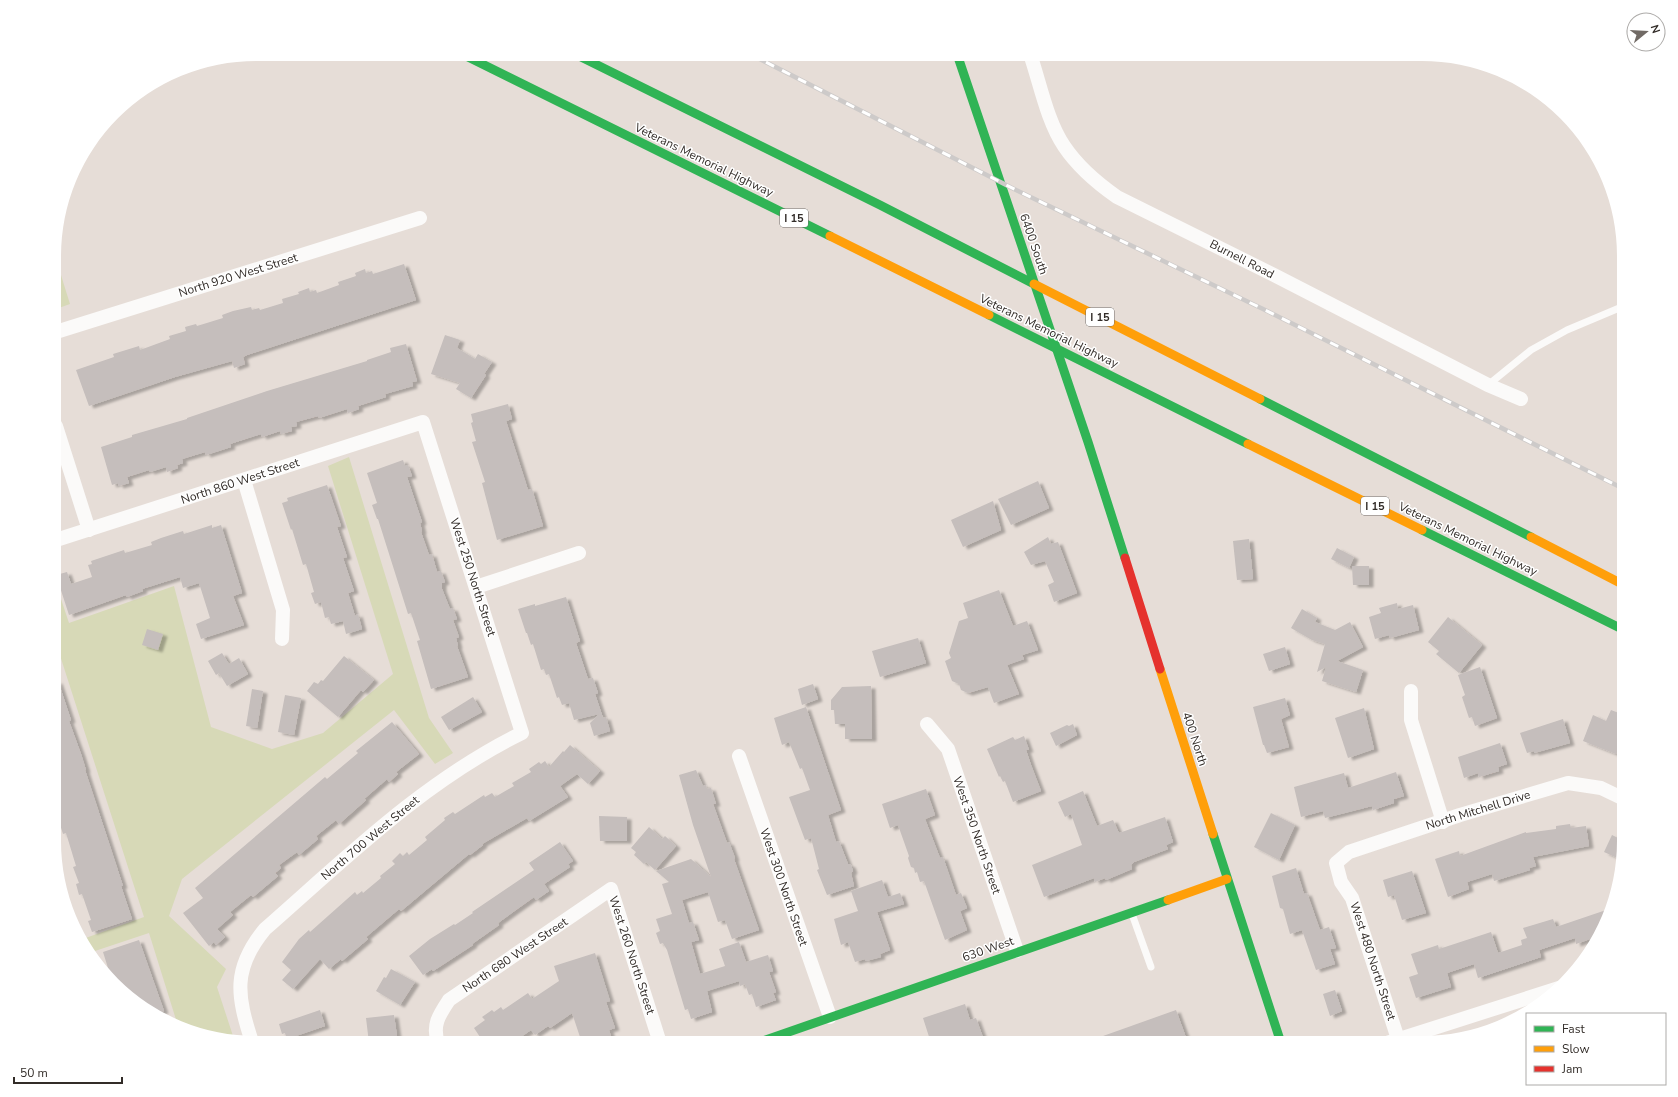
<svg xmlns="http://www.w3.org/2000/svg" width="1678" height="1097" font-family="'Nunito Sans',sans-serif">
<defs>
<filter id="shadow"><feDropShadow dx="4.5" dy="2.5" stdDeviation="1" flood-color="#0004"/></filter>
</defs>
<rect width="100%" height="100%" fill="#e6ddd7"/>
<!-- green -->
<g fill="#d7d9b7">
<path d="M56 259 70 304 56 309Z"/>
<path d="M349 457 429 718 453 753 435 764 394 710 182 879 169 916 226 969 217 987 234 1039 191 1032 178 1026 149 933 89 953 80 940 144 917 56 643V584L69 623 174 586 211 727 272 749 323 733 393 674 328 466Z"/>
</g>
<!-- building -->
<g fill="#c5bebc" filter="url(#shadow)">
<path d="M404 264 416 300 247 355 243 357 245 364 234 368 232 361 175 377 89 406 76 370 114 357 113 354 139 346 140 350 170 339 169 336 186 331 185 327 196 324 197 326 223 318 222 315 233 311 251 307 252 310 259 308 260 310 283 303 282 299 299 294 298 292 309 288 310 292 316 290 317 293 339 285 338 282 356 276 355 273 365 269 366 273 372 271 373 274Z"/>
<path d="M445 335 460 340 457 348 475 359 478 354 492 362 484 374 486 375 471 398 456 389 460 383 431 374Z"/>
<path d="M406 344 417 381 412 382 413 386 385 394 386 397 358 406 359 409 348 413 347 409 319 418 318 416 296 422 297 426 291 427 292 431 281 434 280 431 262 437 261 434 230 444 231 447 206 455 205 452 182 459 183 463 177 465 178 468 167 472 166 467 150 472 149 470 127 477 129 483 119 486 118 483 112 485 101 447 132 437V435L187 419V418L267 391 367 361V360L391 352 390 348Z"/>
<path d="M508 404 512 419 506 421 528 490 532 489 543 526 497 540 482 483 485 482 472 442 476 441 471 423 473 422 471 414Z"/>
<path d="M403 460 405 466 408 465 412 476 407 477 422 522 420 523 422 531 421 532 429 555 432 554 437 572 441 571 445 582 442 583V589L450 609 453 608 457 619 453 620 459 637 456 638 458 646H457L468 677 431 689 417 641 420 640 411 613 408 614 378 519H377L372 505 377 503 367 473Z"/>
<path d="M1038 481 1049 508 1011 525 998 499Z"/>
<path d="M327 485 341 526 337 527 347 557 343 558 354 591 348 593 355 616 358 614 362 629 346 634 343 621 331 624 329 617 325 618 321 602 315 604 311 593 314 592 306 564 303 565 292 529 291 530 282 503 288 501 287 498Z"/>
<path d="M993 501 1001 530 963 547 951 520Z"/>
<path d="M212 525V528L221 525 240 586 242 593 233 596 244 625 201 639 196 624 210 618 199 583 183 588 180 577 142 589 143 591 127 597 126 595 69 615 56 575 67 572 71 584 92 577 88 565 92 564 91 561 124 550 125 553 152 545 151 542 161 538 183 531 184 534Z"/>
<path d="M1048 537 1051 544 1058 542 1077 593 1054 602 1048 585 1054 582 1045 561 1031 565 1024 552Z"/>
<path d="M1249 539 1253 579 1237 580 1233 541Z"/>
<path d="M1337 548 1354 557 1349 568 1331 559Z"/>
<path d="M1352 566H1369V585H1353Z"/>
<path d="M999 590 1013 626 1027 621 1038 650 1022 655 1024 659 1007 665 1019 694 994 703 988 687 968 693 961 690 959 684 952 681 945 661 951 658 949 653 959 621 968 618 963 603Z"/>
<path d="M566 597 580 641 576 643 588 679 593 678 598 693 595 694 603 718 606 717 610 731 594 736 590 723 599 714 574 720 569 703 562 705 559 697 557 698 549 674 546 675 544 669 541 670 533 644 531 645 527 633H526L518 609 535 604V606Z"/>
<path d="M1397 603 1398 609 1413 605 1419 630 1390 638 1389 635 1375 639 1369 617 1381 613 1379 608Z"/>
<path d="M1302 609 1317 618 1315 622 1335 630 1350 622 1363 647 1337 661 1363 670 1356 692 1322 681 1326 667 1317 672 1325 644 1312 640 1291 628Z"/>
<path d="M1448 617 1482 645 1459 673 1436 654 1439 651 1428 642Z"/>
<path d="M147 629 163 634 158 650 142 645Z"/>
<path d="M918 638 926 663 880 677 872 651Z"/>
<path d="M1285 647 1290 664 1269 671 1263 654Z"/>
<path d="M222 653 229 664 239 658 248 674 227 686 219 673 216 675 208 661Z"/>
<path d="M344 656 374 680 363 692 361 690 338 717 307 691 314 682 318 684 321 680 323 681Z"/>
<path d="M1480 667 1497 718 1475 726 1472 717 1469 718 1462 697 1465 695 1458 675Z"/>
<path d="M58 681 71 720 69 721 81 754 86 770H85L123 886H121L132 919 92 932 88 921 91 920 82 894 79 895 76 884 79 883 73 867 76 866 66 833 63 834 56 812V682Z"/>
<path d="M813 684 818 699 802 705 798 689Z"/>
<path d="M871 686 872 739H845V724H835L834 710H831V700L842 687Z"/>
<path d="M252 689 263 691 257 728 246 726Z"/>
<path d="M285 695 301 698 294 735 278 732Z"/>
<path d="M473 697 482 712 449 730 441 717Z"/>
<path d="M1285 698 1290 715 1281 719 1289 747 1267 753 1264 745H1263L1253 707Z"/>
<path d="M806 707 841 810 828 815 836 842 839 841 848 864 851 865 853 871 851 873 854 886 827 895 817 870 819 869 811 838 805 840 789 797 810 790 802 768 800 769 789 742 782 745 774 718Z"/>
<path d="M1364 708 1374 749 1348 758 1335 718Z"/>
<path d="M1611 710 1624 715V735L1616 754 1583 741 1593 715 1606 721Z"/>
<path d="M1563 719 1570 743 1534 753V751L1527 753 1520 733Z"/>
<path d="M392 722 419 754 396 772 398 774 389 782 387 779 364 799 366 800 339 824 336 820 316 836 318 839 299 855 297 852 279 865 281 868 275 873 278 876 253 897 251 895 230 912 233 915 217 929 225 937 216 945 214 942 209 946 183 913 203 898 195 888 325 777 327 779 358 753 356 751Z"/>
<path d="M1073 724 1077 735 1056 746 1050 733 1067 725 1069 726Z"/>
<path d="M1024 736 1029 750H1026L1031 765 1041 791 1013 802 1005 781 1003 782 1000 776 999 777 987 749 1013 737 1015 740Z"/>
<path d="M1500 743 1507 764 1498 767 1499 771 1479 777 1478 773 1464 778 1458 757Z"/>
<path d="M570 745 600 771 588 784 577 774 560 786 568 797 529 821 527 818 482 844 483 845 470 855 469 854 401 911 399 909 366 937 368 939 342 961 341 959 329 969 320 959 293 989 282 980 291 970 282 962 299 939 309 930 310 932 355 892 357 895 362 891 363 893 381 878 380 876 395 864 392 861 400 853 403 856 407 852 409 855 427 840 425 837 445 820 444 818 453 812 455 814 484 795 485 797 492 793 495 797 514 786 512 783 531 772 529 769 539 762 541 764 545 761 549 767 563 751 564 752Z"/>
<path d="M696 770 703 786 706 785 707 789 711 788 716 804H713L727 843 729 842 735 858 734 859 759 930 732 939 725 920 718 922 708 892 682 900 689 923 693 922 699 940 691 942 700 974 725 966 719 949 739 942 746 962 768 955 773 971 769 972 776 992 773 993 776 1000 756 1007 752 994 749 995 745 984 740 986 739 981 707 991 712 1012 691 1019 688 1009 685 1010 667 950 663 943 660 944 656 933 660 931 656 919 672 914 662 884 669 882 656 871 691 859 711 877 693 825 679 775Z"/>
<path d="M1396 772 1404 796 1394 799V803L1373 810 1372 806 1325 818 1323 811 1301 817 1294 787 1344 773 1348 788Z"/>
<path d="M926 789 935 815 925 819 940 858 943 857 956 895 961 893 967 908 960 911 967 930 945 940 924 881 920 882 917 872 915 873 914 868 911 867 908 858 909 856 898 825 890 828 882 804Z"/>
<path d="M1083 791 1097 826 1113 820 1119 833 1165 817 1173 842 1166 845 1168 849 1134 862 1131 865 1132 869 1106 880 1105 878 1095 882 1094 878 1044 897 1032 865 1082 845 1071 814 1065 817 1058 802Z"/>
<path d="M1271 813 1295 825 1279 860 1254 847Z"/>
<path d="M599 816 627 817V841H600Z"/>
<path d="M1570 824 1571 828 1586 826 1589 846 1533 857 1536 866 1529 868 1530 870 1494 881 1492 874 1467 882 1469 889 1448 897 1435 859 1459 851 1460 856 1526 832V833L1556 829V826Z"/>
<path d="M649 827 662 839 665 836 676 846 655 870 646 862 644 864 634 855 636 852 631 848Z"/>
<path d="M1612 835 1624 841 1622 860 1604 852Z"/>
<path d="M560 842 573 861 568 864 570 867 544 884 549 891 536 900 534 897 513 912 498 923 499 925 472 944 473 945 433 971 432 969 423 975 409 956 430 939 454 924 455 925 473 913 472 912 534 870 529 863Z"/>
<path d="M1296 868 1304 894 1307 893 1320 930 1329 927 1336 948 1330 949 1335 964 1316 970 1302 930 1290 934 1283 909 1280 908 1272 876Z"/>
<path d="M1412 871 1426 913 1402 920 1394 895 1388 897 1383 880Z"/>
<path d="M882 880 888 897 900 893 904 904 877 912 890 950 880 954 881 957 866 961 865 959 855 962 848 942 841 945 834 919 858 911 851 891Z"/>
<path d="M1612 908 1593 947 1590 939 1576 944 1575 938 1539 950 1541 957 1478 978 1474 964 1447 973 1451 987 1416 998 1409 977 1418 974 1411 954 1438 945 1439 949 1491 932 1498 953 1522 945 1521 940 1527 938 1523 928 1553 919 1556 927Z"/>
<path d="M139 940 164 1011 154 1014 144 1009 112 981 103 952Z"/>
<path d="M595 953 610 1001 606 1002 615 1028 609 1030 613 1043H582L572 1013 550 1028 548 1026 535 1035 531 1030 512 1043H484L474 1028 485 1020 482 1017 492 1010 494 1012 501 1007 503 1010 528 993 532 999 559 981 554 966Z"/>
<path d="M391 969 415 982 400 1005 376 991 384 977 386 978Z"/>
<path d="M1335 990 1342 1011 1330 1016 1323 994Z"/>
<path d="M965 1004 970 1020 976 1018 985 1043H931L923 1018Z"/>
<path d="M320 1010 325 1026 287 1039 285 1033 282 1034 279 1024Z"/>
<path d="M1176 1010 1188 1043H1089V1041Z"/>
<path d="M394 1015 397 1036 391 1037 392 1042 369 1043 366 1018Z"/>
</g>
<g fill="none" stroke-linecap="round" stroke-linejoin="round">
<!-- lane -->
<g stroke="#fbfaf9" stroke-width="7">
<path d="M1488 385 1531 350 1567 330 1624 306"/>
<path d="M1132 914 1151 967"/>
</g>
<!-- street -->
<g stroke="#fbfaf9" stroke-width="14">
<path d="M1030 54C1040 83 1047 121 1064 146 1078 167 1097 183 1117 197L1274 275 1488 385 1521 399"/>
<path d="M56 332 420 218"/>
<path d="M56 426 89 530"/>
<path d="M244 480 283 610 282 639"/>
<path d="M56 540 423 422 522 733C424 781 346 858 265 929 232 969 237 996 252 1042"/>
<path d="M476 587 579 553"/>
<path d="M1411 691V720L1443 822"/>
<path d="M927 724 948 749 1017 951"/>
<path d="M739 756 830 1017"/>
<path d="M1398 1039 1352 898 1341 882 1336 863 1349 852 1460 815 1568 783 1601 788 1624 799"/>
<path d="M438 1043C432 1025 439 1015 449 1000L611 889 660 1043"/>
<path d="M1387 1043 1559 988"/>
</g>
<!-- fast -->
<g stroke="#30b455" stroke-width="9">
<path d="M462 54 830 236"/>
<path d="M575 54 880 205 1034 284"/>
<path d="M957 54 1088 442 1125 558"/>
<path d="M989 315 1248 444"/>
<path d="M1260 399 1531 537"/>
<path d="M1422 530 1624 630"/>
<path d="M1213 834 1281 1043"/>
<path d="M757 1043 1168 900"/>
</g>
<!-- slow -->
<g stroke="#ff9f0a" stroke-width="9">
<path d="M830 236 989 315"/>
<path d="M1034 284 1260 399"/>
<path d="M1248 444 1422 530"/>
<path d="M1531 537 1624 585"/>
<path d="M1160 669 1213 834"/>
<path d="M1168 900 1227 879"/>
</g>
<!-- jam -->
<path stroke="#e5322d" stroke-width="9" d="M1125 558 1160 669"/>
<defs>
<path id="rail" d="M750 54 1016 190 1263 309 1624 489"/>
</defs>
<!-- rail casing -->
<use href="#rail" stroke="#cdcac9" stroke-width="4.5"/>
<!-- rail -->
<use href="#rail" stroke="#fff" stroke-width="3" stroke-dasharray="9" stroke-linecap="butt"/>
</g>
<g text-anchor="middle" stroke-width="3" stroke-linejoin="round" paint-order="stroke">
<!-- shield labels -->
<g fill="#fff" stroke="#706b68" stroke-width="1">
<rect x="780" y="209" width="28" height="18" rx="3"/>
<rect x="1086" y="308" width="28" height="18" rx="3"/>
<rect x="1361" y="497" width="28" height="18" rx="3"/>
</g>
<g font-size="11" font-weight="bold" fill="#322c28">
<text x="794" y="222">I 15</text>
<text x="1100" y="321">I 15</text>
<text x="1375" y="510">I 15</text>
</g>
<!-- street labels -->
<g font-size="12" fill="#322c28" stroke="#fff">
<text transform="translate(704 160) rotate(26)" y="4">Veterans Memorial Highway</text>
<text transform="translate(1034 244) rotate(71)" y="4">6400 South</text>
<text transform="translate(1242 259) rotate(27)" y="4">Burnell Road</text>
<text transform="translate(238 275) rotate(-17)" y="4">North 920 West Street</text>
<text transform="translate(1049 331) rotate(26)" y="4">Veterans Memorial Highway</text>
<text transform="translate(240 481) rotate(-18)" y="4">North 860 West Street</text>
<text transform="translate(1468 539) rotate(26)" y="4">Veterans Memorial Highway</text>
<text transform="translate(473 577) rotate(72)" y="4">West 250 North Street</text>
<text transform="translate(1195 739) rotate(72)" y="4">400 North</text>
<text transform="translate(1478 810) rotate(-17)" y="4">North Mitchell Drive</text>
<text transform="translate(977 835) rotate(71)" y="4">West 350 North Street</text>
<text transform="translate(370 838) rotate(-40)" y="4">North 700 West Street</text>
<text transform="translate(784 887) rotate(71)" y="4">West 300 North Street</text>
<text transform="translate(988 949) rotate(-19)" y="4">630 West</text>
<text transform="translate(515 955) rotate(-34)" y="4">North 680 West Street</text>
<text transform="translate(632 955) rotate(72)" y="4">West 260 North Street</text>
<text transform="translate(1373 961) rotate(72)" y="4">West 480 North Street</text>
</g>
</g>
<!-- crop -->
<path d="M0 0H1678V1097H0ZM256 61H1422A195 195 0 0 1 1617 256V841A195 195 0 0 1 1422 1036H256A195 195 0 0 1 61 841V256A195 195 0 0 1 256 61Z" fill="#fff" fill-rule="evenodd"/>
<!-- legend -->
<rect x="1526" y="1013" width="140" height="72" fill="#ffffff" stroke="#adaba9"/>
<rect x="1534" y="1026" width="20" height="6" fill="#30b455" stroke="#adaba9"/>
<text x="1562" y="1033" font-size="12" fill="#322c28">Fast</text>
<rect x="1534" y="1046" width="20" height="6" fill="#ff9f0a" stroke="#adaba9"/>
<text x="1562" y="1053" font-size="12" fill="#322c28">Slow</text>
<rect x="1534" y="1066" width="20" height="6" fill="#e5322d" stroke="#adaba9"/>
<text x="1562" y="1073" font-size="12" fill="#322c28">Jam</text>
<!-- north arrow -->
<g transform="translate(1646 32) rotate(72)"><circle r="19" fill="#ffffff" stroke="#adaba9"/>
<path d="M0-3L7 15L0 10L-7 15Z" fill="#716a65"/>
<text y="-6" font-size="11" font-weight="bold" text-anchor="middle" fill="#322c28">N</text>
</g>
<!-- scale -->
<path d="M14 1077v6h108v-6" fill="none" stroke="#322c28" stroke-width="2"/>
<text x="20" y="1077" font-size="12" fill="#322c28" stroke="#ffffff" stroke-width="3" paint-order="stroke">50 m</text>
</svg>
